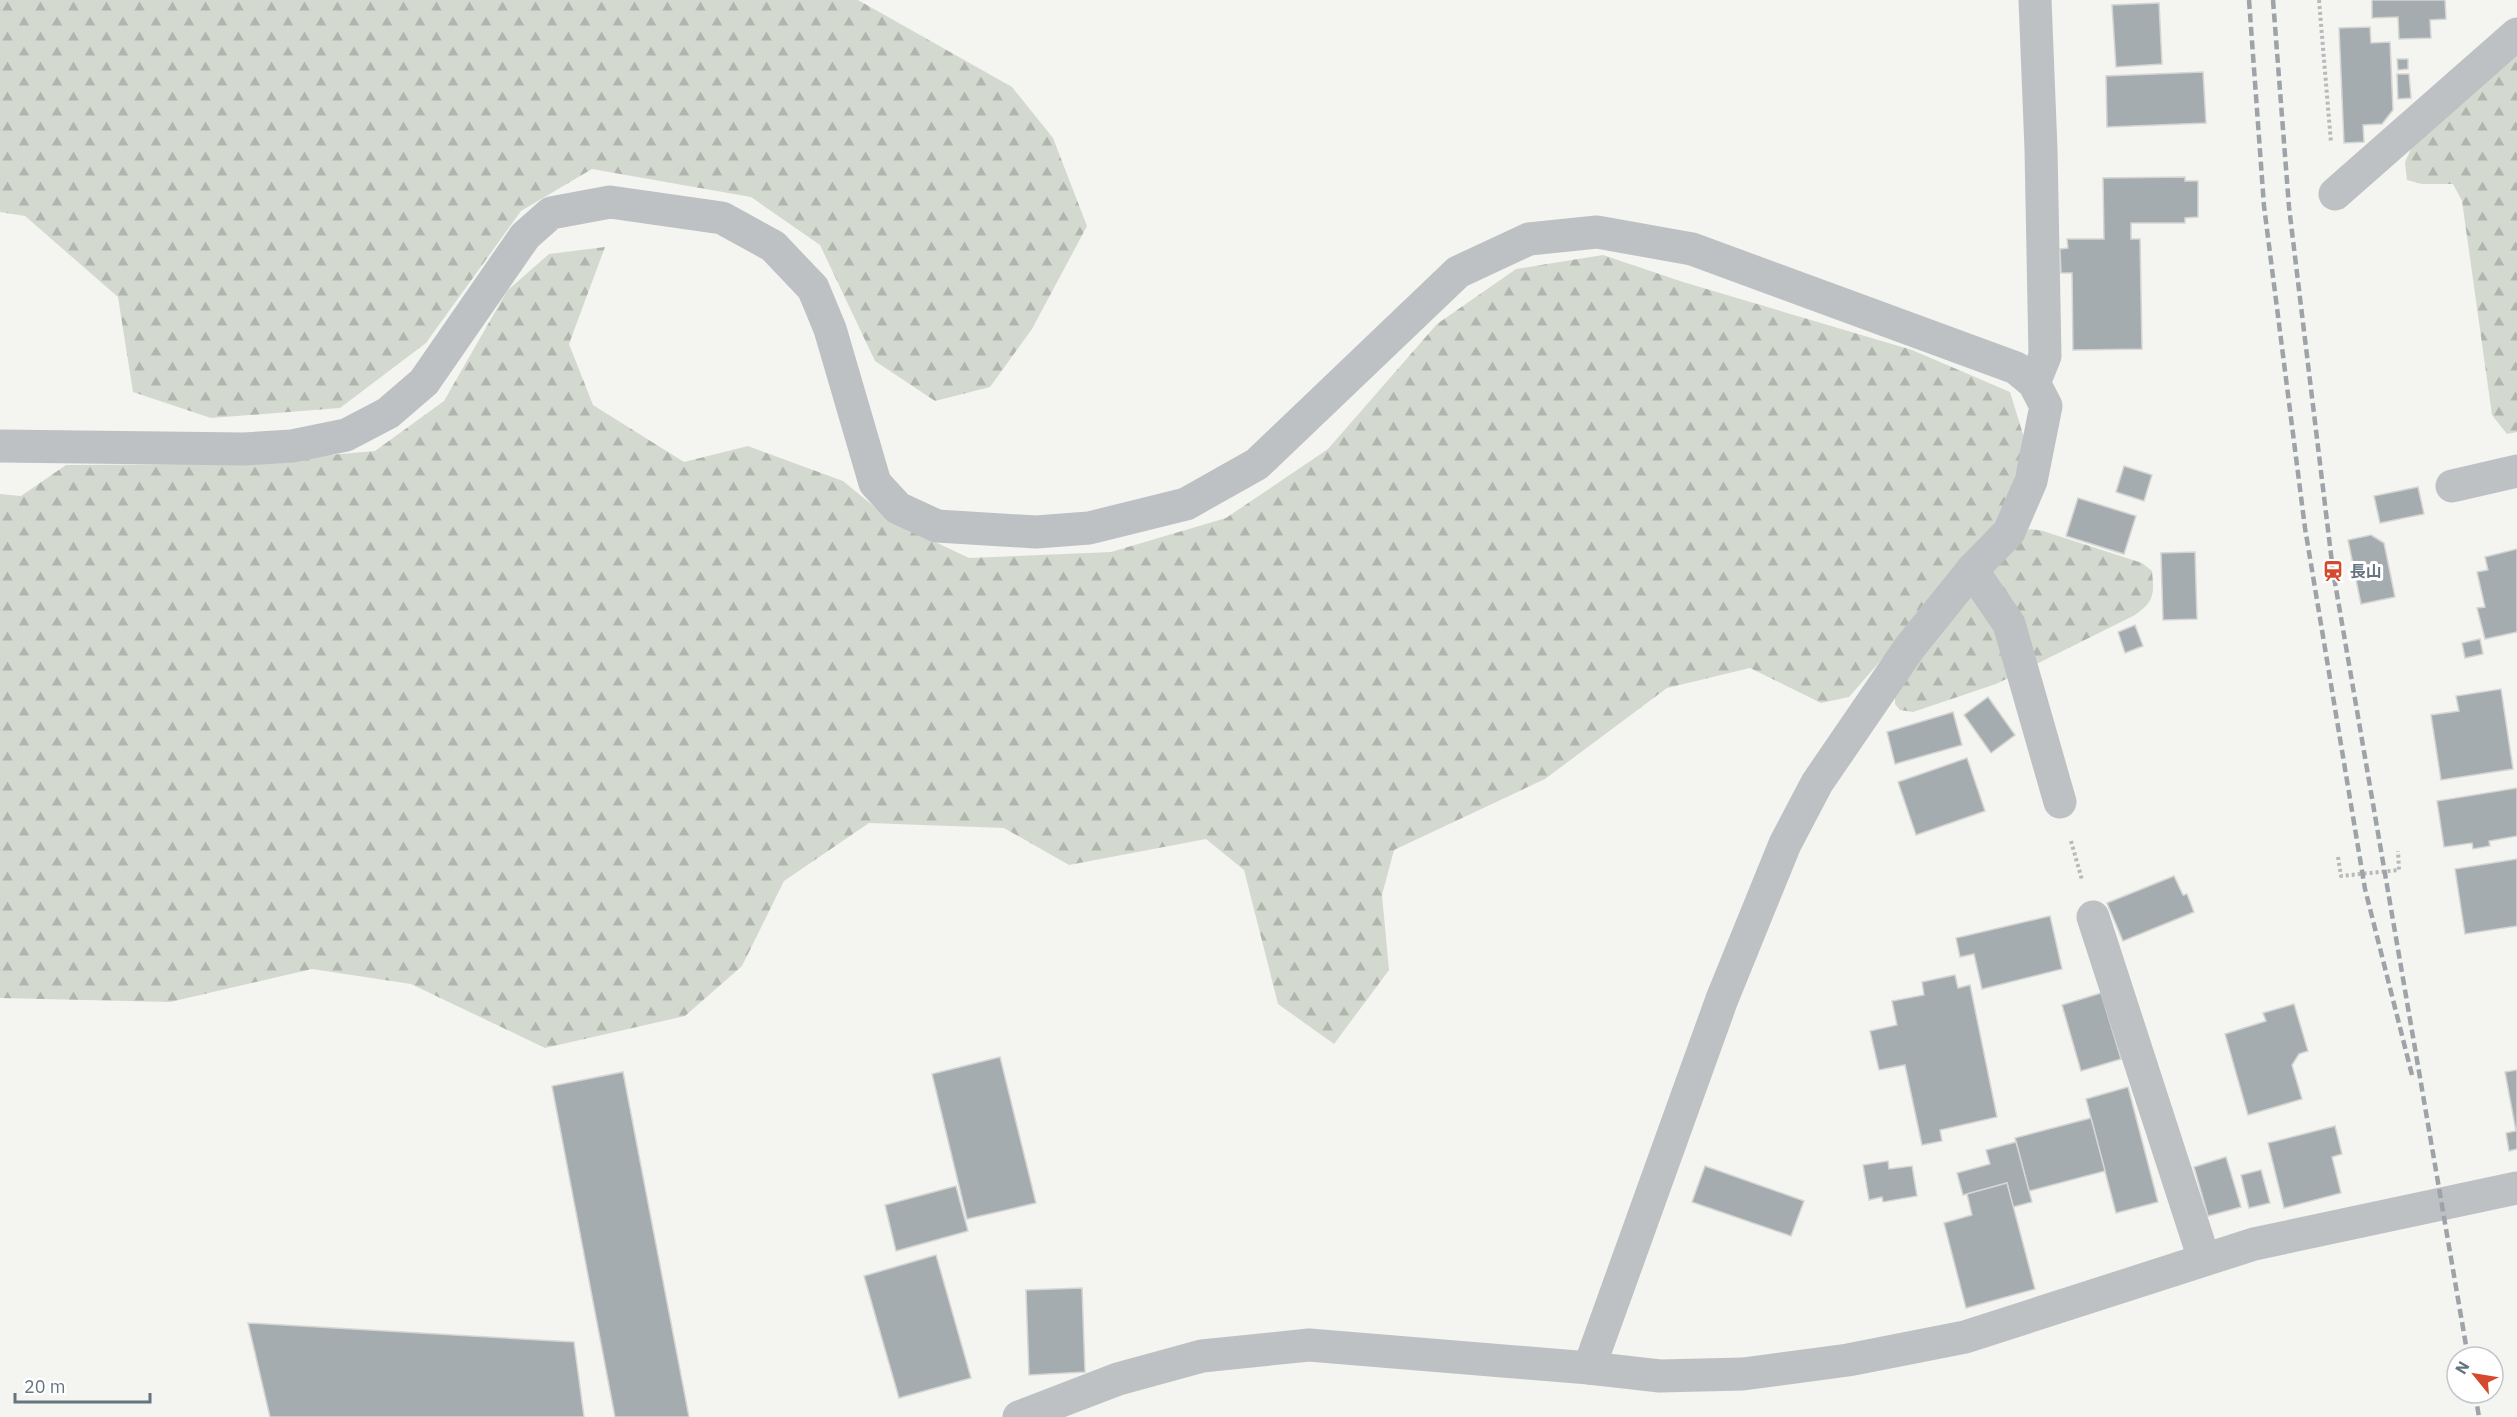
<svg xmlns="http://www.w3.org/2000/svg" width="2517" height="1417" font-family="'IBM Plex Sans','Noto Sans JP',sans-serif">
<defs>
<pattern id="forest-firs" width="22" height="20" patternUnits="userSpaceOnUse" patternTransform="scale(1.5)"><rect width="22" height="20" fill="#d4d9d0"/><path d="M5 1l3.5 6h-7zM16 11l3.5 6h-7z" fill="#b0b5ae"/></pattern>
</defs>
<rect width="100%" height="100%" fill="#f4f4f0"/>
<!-- forest -->
<g fill="url(#forest-firs)">
<path d="M0 0H858L1012 87 1053 138 1087 226 1032 329 990 387 935 401 875 361 820 245 751 197 592 169 521 211 426 343 340 408 211 418 133 392 118 297 25 216 0 212Z"/>
<path d="M2517 56V432L2507 434 2492 415 2462 201 2453 184H2422L2407 180 2405 162 2413 145Z"/>
<path d="M605 247 569 344 593 405 684 462 748 446 843 481 893 522 969 558 1111 552 1226 518 1328 449 1437 324 1516 269 1603 255 1683 282 1912 350 2010 392 2025 441 2002 521 1849 697 1821 703 1750 668 1667 688 1545 779 1394 850 1382 895 1389 970 1334 1044 1278 1004 1244 870 1206 839 1069 865 1004 828 869 823 784 881 742 966 685 1016 545 1048 411 984 312 969 170 1002 0 998V494L21 496 66 465 229 464 375 451 444 401 507 291 549 254Z"/>
<path d="M2030 529 2043 531 2142 563 2152 571C2154 594 2155 601 2135 615L1996 684 1913 712 1900 710 1895 704V689L2011 540Z"/>
</g>
<!-- building -->
<g fill="#a4acb0" stroke="#d5d5d3" stroke-width="1.5">
<path d="M2372 0H2445L2446 19 2430 20 2431 38 2399 39 2398 17 2372 18Z"/>
<path d="M2159 3 2162 64 2116 67 2112 5Z"/>
<path d="M2370 27 2371 43 2390 42 2393 110 2382 124 2363 125 2364 142 2344 143 2339 28Z"/>
<path d="M2397 59H2408V69L2398 70Z"/>
<path d="M2203 72 2206 123 2107 127 2106 76Z"/>
<path d="M2397 74H2409L2411 98 2398 99Z"/>
<path d="M2185 177V181H2198V217L2185 218V223H2131V239H2140L2142 349 2073 350 2072 273H2061L2060 249 2068 248 2067 239H2104L2103 178Z"/>
<path d="M2124 466 2152 475 2144 501 2116 492Z"/>
<path d="M2418 487 2424 514 2380 523 2374 496Z"/>
<path d="M2078 498 2136 516 2124 554 2066 536Z"/>
<path d="M2371 535 2384 543 2395 597 2361 604 2348 540Z"/>
<path d="M2517 549V632L2485 639 2477 608 2485 607 2477 572 2488 570 2485 557Z"/>
<path d="M2195 552 2197 619 2163 620 2161 553Z"/>
<path d="M2135 625 2143 646 2125 653 2118 632Z"/>
<path d="M2480 639 2483 654 2465 658 2462 643Z"/>
<path d="M2501 689 2513 769 2441 780 2431 715 2459 711 2456 696Z"/>
<path d="M1988 697 2015 735 1991 753 1964 715Z"/>
<path d="M1953 712 1962 745 1895 764 1887 732Z"/>
<path d="M1967 758 1985 811 1916 835 1898 782Z"/>
<path d="M2517 788V836L2489 841 2490 846 2473 849 2472 843 2444 847 2437 801Z"/>
<path d="M2517 859V926L2465 934 2455 869Z"/>
<path d="M2174 876 2183 895 2187 894 2194 912 2123 941 2107 903Z"/>
<path d="M2050 916 2062 969 1982 989 1974 954 1960 957 1956 938Z"/>
<path d="M1955 975 1958 988 1970 985 1997 1117 1940 1130 1942 1141 1922 1145 1905 1065 1879 1070 1870 1031 1897 1025 1892 1001 1924 995 1922 982Z"/>
<path d="M2101 993 2121 1059 2081 1071 2062 1005Z"/>
<path d="M2294 1004 2308 1051 2299 1054 2292 1065 2302 1099 2248 1115 2225 1034 2266 1021 2263 1013Z"/>
<path d="M1000 1057 1036 1203 967 1219 932 1074Z"/>
<path d="M2517 1070V1149L2509 1151 2506 1133 2516 1131 2505 1072Z"/>
<path d="M623 1072 689 1417H615L552 1086Z"/>
<path d="M2128 1087 2158 1202 2116 1213 2086 1099Z"/>
<path d="M2091 1118 2105 1171 2029 1191 2015 1138Z"/>
<path d="M2335 1126 2342 1154 2332 1157 2341 1193 2284 1208 2268 1143Z"/>
<path d="M2016 1142 2032 1202 2013 1207 2007 1183 1963 1195 1957 1173 1990 1164 1986 1150Z"/>
<path d="M2226 1157 2241 1207 2208 1216 2194 1167Z"/>
<path d="M1888 1161 1889 1169 1912 1166 1917 1196 1883 1202 1882 1197 1869 1200 1863 1165Z"/>
<path d="M1705 1166 1804 1201 1791 1236 1692 1202Z"/>
<path d="M2261 1170 2270 1203 2249 1208 2241 1175Z"/>
<path d="M2007 1183 2035 1289 1966 1308 1944 1223 1972 1215 1967 1194Z"/>
<path d="M956 1186 968 1231 896 1251 885 1205Z"/>
<path d="M936 1255 971 1378 899 1398 864 1276Z"/>
<path d="M1082 1288 1085 1372 1029 1375 1026 1290Z"/>
<path d="M248 1323 574 1342 584 1417H270Z"/>
</g>
<g fill="none" stroke-linecap="round" stroke-linejoin="round">
<!-- path -->
<g stroke="#b7babc" stroke-width="4" stroke-dasharray="3 3" stroke-linecap="butt">
<path d="M2319 0 2331 143"/>
<path d="M2071 841 2082 880"/>
<path d="M2338 857 2341 876 2399 870 2398 851"/>
</g>
<!-- minor -->
<g stroke="#bdc1c4" stroke-width="33">
<path d="M2335 194 2517 34"/>
<path d="M2034 383 2045 356 2041 149 2035 0"/>
<path d="M0 446 244 449 292 446 346 435 388 413 424 382 525 236 551 213 610 202 722 218 773 246 813 288 830 329 875 483 898 508 937 526 1036 532 1089 528 1186 504 1257 464 1458 272 1529 239 1597 232 1692 249 2016 368 2034 383 2046 406 2031 481 2009 532 1972 570 1910 647 1817 783 1785 844 1722 999 1589 1368"/>
<path d="M2452 486 2517 471"/>
<path d="M1972 570 2009 624 2060 802"/>
<path d="M2093 917 2204 1259"/>
<path d="M1019 1417 1118 1379 1202 1356 1309 1345 1589 1368 1660 1376 1743 1374 1848 1360 1965 1337 2254 1244 2517 1188"/>
</g>
<!-- rail -->
<g stroke="#9da3a8" stroke-width="4.5" stroke-dasharray="9 4.5" stroke-linecap="butt">
<path d="M2249 0 2264 206 2305 528 2365 889 2412 1075"/>
<path d="M2273 0 2289 207 2333 571 2468 1357"/>
<path d="M2475 1393 2479 1417"/>
</g>
</g>
<!-- icons -->
<defs>
<symbol id="station-bare" viewBox="-9 -9 18 18"><path d="M-3-6H3Q5-6 5-4V2Q5 4 3 4L4.5 6H3L1.5 4h-3L-3 6H-4.5L-3 4Q-5 4-5 2V-4Q-5-6-3-6ZM-3.5-4v3h7v-3ZM-3.5 1v1.5H-2V1ZM2 1v1.5H3.5V1Z" fill="#d7492d" stroke="#fff" stroke-width="2.5" paint-order="stroke"/></symbol>
</defs>
<g fill-rule="evenodd">
<use href="#station-bare" x="2318" y="556" width="30" height="30"/>
</g>
<g text-anchor="middle" stroke-width="6" stroke-linejoin="round" paint-order="stroke">
<!-- poi labels -->
<g font-size="16" font-weight="bold" fill="#65757f" stroke="#fff" text-anchor="start">
<text x="2350" y="577">長山</text>
</g>
</g>
<!-- north arrow -->
<g transform="translate(2475 1375) rotate(300)"><circle r="28" fill="#ffffff" stroke="#c1c8cc" stroke-width="1.5"/>
<path d="M0-4.5L10 22L0 15L-10 22Z" fill="#d7492d"/>
<text y="-9" font-size="16" font-weight="bold" text-anchor="middle" fill="#65757f">N</text>
</g>
<!-- scale -->
<path d="M15 1393v9h135v-9" fill="none" stroke="#65757f" stroke-width="3"/>
<text x="24" y="1393" font-size="18" fill="#65757f" stroke="#ffffff" stroke-width="4.5" paint-order="stroke">20 m</text>
</svg>
